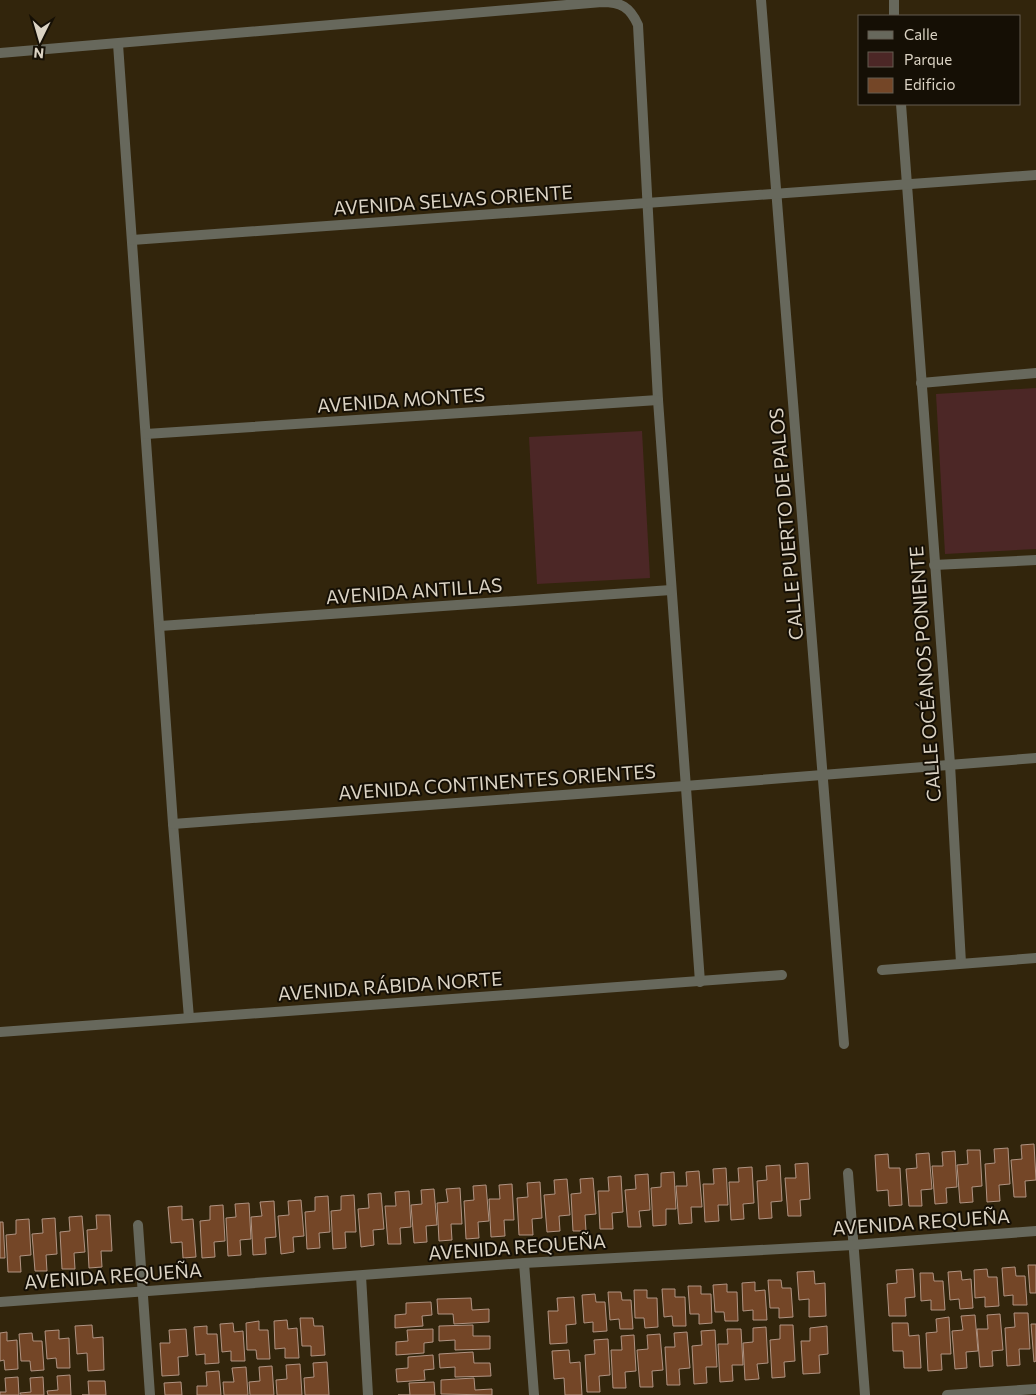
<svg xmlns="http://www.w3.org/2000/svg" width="1036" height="1395" font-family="Commissioner,sans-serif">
<rect width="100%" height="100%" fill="#32250c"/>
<!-- green -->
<g fill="#4c2726">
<path d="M1036 388V549L945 554 936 394Z"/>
<path d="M642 431 650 578 537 584 529 437Z"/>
</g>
<!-- building -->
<g fill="#744627" stroke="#b09382">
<path d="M1034 1144 1036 1180 1025 1181 1026 1197H1014L1011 1160 1022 1159 1021 1145Z"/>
<path d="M1008 1148 1010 1184 999 1185 1000 1201 987 1202 985 1164 995 1163 994 1149Z"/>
<path d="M967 1150H980L982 1186 972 1187 973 1202 960 1203 957 1165 968 1164Z"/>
<path d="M955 1151 957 1187 946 1188 947 1203 935 1204 932 1166H943L942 1152Z"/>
<path d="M929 1153 932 1189 921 1190 922 1206H909L906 1169 917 1168 916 1154Z"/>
<path d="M888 1154 889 1168H900L902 1205 889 1206 888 1190 877 1191 875 1155Z"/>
<path d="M808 1163 810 1199 800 1200 801 1216H788L785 1178H796L795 1164Z"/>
<path d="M780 1165 782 1201 771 1202 772 1218 759 1219 757 1181 767 1180 766 1166Z"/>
<path d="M752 1167 754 1203 743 1204 744 1219 731 1220 729 1182H739L738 1168Z"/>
<path d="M726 1168 728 1205H718L719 1221 705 1222 703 1184H714L713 1169Z"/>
<path d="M699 1171 702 1207H691L692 1223 679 1224 676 1186H687L686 1172Z"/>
<path d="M674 1172 676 1209H666V1225L653 1226 651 1188 661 1187V1173Z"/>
<path d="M648 1174 650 1210 639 1211 641 1227H628L625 1190 636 1189 635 1175Z"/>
<path d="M621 1176 623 1212 612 1213 613 1229H600L598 1191H609L608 1177Z"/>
<path d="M593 1178 596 1214 585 1215 586 1231H573L571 1194 581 1193 580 1179Z"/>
<path d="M567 1179 570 1215 559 1216 560 1231 547 1232 544 1195 555 1194 554 1180Z"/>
<path d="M540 1182 542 1218 532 1219 533 1235H519L517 1198 528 1197 527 1183Z"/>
<path d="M512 1184 514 1220H504L505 1236 491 1237 489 1199H500L499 1185Z"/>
<path d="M486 1185 489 1221 478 1222 479 1238 466 1239 464 1201 474 1200 473 1186Z"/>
<path d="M460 1188 462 1224H451L452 1240 439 1241 437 1203 448 1202 446 1189Z"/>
<path d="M434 1189 437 1225 426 1226 427 1242 414 1243 411 1205 422 1204 421 1190Z"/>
<path d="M409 1191 411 1227 400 1228 401 1244H388L385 1206H396L395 1192Z"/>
<path d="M381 1193 384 1229 373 1230 374 1245 361 1247 358 1209 369 1208 368 1194Z"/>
<path d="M354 1195 356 1232H345L346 1248 333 1249 331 1211 341 1210V1196Z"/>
<path d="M328 1196 330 1232 319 1233 320 1248 307 1249 305 1212 315 1211V1197Z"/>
<path d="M301 1200 304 1236 293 1237 294 1252 281 1254 278 1216 289 1215 288 1201Z"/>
<path d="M274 1201 276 1237 265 1238 266 1254 253 1255 251 1217 262 1216 260 1202Z"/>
<path d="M249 1203 251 1239 240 1240 241 1255 228 1256 226 1218 236 1217 235 1204Z"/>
<path d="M223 1205 225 1241 214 1242 215 1257 202 1258 200 1221 210 1220V1206Z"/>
<path d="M182 1206V1220L193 1219 196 1257 183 1258 182 1242 171 1243 168 1207Z"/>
<path d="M96 1215H110L112 1251H101L102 1267 89 1268 87 1230 97 1229Z"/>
<path d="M82 1216 85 1252 74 1253 75 1269H62L60 1232 70 1231 69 1217Z"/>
<path d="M55 1218 57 1254 46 1255 47 1271H35L32 1234 43 1233 42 1219Z"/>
<path d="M29 1219 31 1255 20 1256 21 1272H8L6 1235 16 1234V1220Z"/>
<path d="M0 1222H3L5 1258H0Z"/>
<path d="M1028 1265H1036V1293H1030Z"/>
<path d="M1015 1267 1016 1276H1025L1027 1305H1013V1295L1004 1296 1002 1268Z"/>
<path d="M913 1269 915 1297 905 1298 906 1316H889L887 1284 897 1283 896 1270Z"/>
<path d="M987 1269 988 1277H997L999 1306 985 1307V1297L975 1298 974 1270Z"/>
<path d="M814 1271 815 1284 825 1283 826 1316 809 1317V1299L799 1300 797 1272Z"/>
<path d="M961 1271 962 1280 971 1279 973 1308 960 1309 959 1299 950 1300 948 1272Z"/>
<path d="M920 1273H933L934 1281H943L945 1310H931V1300L921 1301Z"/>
<path d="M768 1280H781L782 1288H791L793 1317 779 1318V1308H770Z"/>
<path d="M755 1282V1291L765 1290 767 1320H753V1310L743 1311 742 1283Z"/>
<path d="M727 1284V1292H737L738 1321H725L724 1312H715L713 1285Z"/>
<path d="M688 1286H701V1294H711L712 1323 699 1324V1314H690Z"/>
<path d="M662 1289H675V1297H685L686 1326H673L672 1316 664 1317Z"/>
<path d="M634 1290H647V1298H657L658 1327 645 1328 644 1318H635Z"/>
<path d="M608 1292H621L622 1300H631L633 1329H620L619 1319 610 1320Z"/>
<path d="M595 1294 596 1302H605L607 1331 593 1332V1322L584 1323 582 1295Z"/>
<path d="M574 1297 576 1324 566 1325 567 1343 550 1344 548 1311H558L557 1298Z"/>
<path d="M471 1298 472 1310 489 1309V1322L454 1324 453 1314H438L437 1299Z"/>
<path d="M431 1302 432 1315 422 1316 423 1326 395 1328V1315L406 1314V1303Z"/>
<path d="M1014 1313H1028L1030 1349H1019L1020 1365 1007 1366 1005 1328 1015 1327Z"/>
<path d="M1000 1314 1003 1350 992 1351 993 1366 980 1367 977 1329H988L987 1315Z"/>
<path d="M975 1315 978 1351 966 1352 967 1368 955 1369 952 1331 963 1330 961 1316Z"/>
<path d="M949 1317 951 1354H941L942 1370 928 1371 926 1333 937 1332 936 1319Z"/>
<path d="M300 1318H313L314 1326H323L325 1355 311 1356V1346H302Z"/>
<path d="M287 1320 288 1329 297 1328 299 1358H285V1348L275 1349 274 1321Z"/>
<path d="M259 1321V1330H268L270 1359H257L256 1350H247L246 1323Z"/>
<path d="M233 1323 234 1332 243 1331 245 1361H231V1351L222 1352 220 1324Z"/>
<path d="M892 1323H908L909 1336 919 1335 921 1368H904L903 1351H893Z"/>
<path d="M1031 1324H1036V1361L1034 1362Z"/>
<path d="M92 1325 93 1338 103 1337 104 1370 88 1371 87 1353 77 1354 75 1326Z"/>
<path d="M473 1325V1336H490V1349L455 1350V1340L439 1341V1326Z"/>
<path d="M780 1325H793L795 1361 784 1362 785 1377 772 1378 770 1340 780 1339Z"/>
<path d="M207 1326V1334H217L219 1363 205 1364V1354L196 1355 194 1327Z"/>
<path d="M827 1326 828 1354 819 1355 820 1373 803 1374 801 1341H810V1328Z"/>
<path d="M766 1327 768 1363 757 1364 759 1379 745 1380 743 1343 753 1342V1328Z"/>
<path d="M186 1329 188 1356 178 1357 179 1375 162 1376 160 1343H170L169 1330Z"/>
<path d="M433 1329V1342L424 1343V1353L396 1355V1342L408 1341 407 1330Z"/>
<path d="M727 1329H741L743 1365H732L733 1381 720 1382 718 1344H728Z"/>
<path d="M59 1330V1339L69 1338 70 1368H57L56 1358 47 1359 45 1331Z"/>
<path d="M715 1330 717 1367H706L707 1383 694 1384 692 1346 702 1345 701 1331Z"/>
<path d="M7 1332V1341L17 1340 18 1369 5 1370 4 1360 0 1361V1333Z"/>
<path d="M687 1332 690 1368 679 1369 680 1385H667L665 1347H675L674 1333Z"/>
<path d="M32 1333 33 1341H42L44 1370 31 1371 30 1361H21L19 1334Z"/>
<path d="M660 1334 663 1370 652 1371 653 1387H640L637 1350 648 1349 647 1335Z"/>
<path d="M634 1335 636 1371 625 1372 626 1388H613L611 1350H622L621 1336Z"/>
<path d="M608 1339 610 1375 599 1376 600 1392H587L585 1355 595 1354 594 1340Z"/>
<path d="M569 1350 570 1363 580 1362 582 1395H565L564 1378 554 1379 552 1351Z"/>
<path d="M473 1352 474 1363H490L491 1376 455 1377V1367L440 1368 439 1354Z"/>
<path d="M433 1355 434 1369 424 1370 425 1380 397 1382 396 1369 408 1368V1357Z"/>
<path d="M327 1362 329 1395H305L304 1378 314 1377 313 1363Z"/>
<path d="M300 1364 302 1395H277L276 1380 287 1379 286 1365Z"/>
<path d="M272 1366 274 1395H250L249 1382 260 1381 259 1367Z"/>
<path d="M246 1367 248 1395H224L223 1382H234L232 1368Z"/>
<path d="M219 1371 221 1395H197V1386H207L206 1372Z"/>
<path d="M70 1375 71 1395H48L47 1391 58 1390 57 1376Z"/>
<path d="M18 1377 19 1395H0V1392H6L5 1378Z"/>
<path d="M43 1377 44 1395H21L20 1393 31 1392 30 1378Z"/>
<path d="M474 1378 475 1390 492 1389V1395L441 1394V1380Z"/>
<path d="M88 1381H105L106 1395H82H89Z"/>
<path d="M181 1382 182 1395H165L164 1383Z"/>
<path d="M434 1382 435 1395H398H410L409 1383Z"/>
</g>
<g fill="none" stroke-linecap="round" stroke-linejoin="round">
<!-- minor -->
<g stroke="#67685c" stroke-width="10">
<path d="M761 0 844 1044"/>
<path d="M894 16V0"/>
<path d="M118 44 173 824 189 1018"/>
<path d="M0 53 602 2C621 2 630 7 638 25L658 400 700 982"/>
<path d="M901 104 950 764 961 963"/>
<path d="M132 240 1036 175"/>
<path d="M921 383 1036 373"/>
<path d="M146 434 658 400"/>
<path d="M934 565 1036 560"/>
<path d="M160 626 671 590"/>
<path d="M173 824 685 786 1036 758"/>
<path d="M882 970 1036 958"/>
<path d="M0 1032 782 975"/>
<path d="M848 1173 865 1395"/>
<path d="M138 1225 150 1395"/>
<path d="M524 1263 534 1395"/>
<path d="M361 1276 368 1395"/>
<path d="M0 1302 524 1263 853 1245 1036 1231"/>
<path d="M947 1395 1036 1389"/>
</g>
</g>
<g text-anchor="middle" stroke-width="4" stroke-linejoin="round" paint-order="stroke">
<!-- street labels -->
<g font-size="19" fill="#dbd3c4" stroke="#150f05">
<text transform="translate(453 200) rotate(-4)" y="7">AVENIDA SELVAS ORIENTE</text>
<text transform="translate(401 400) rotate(-4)" y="7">AVENIDA MONTES</text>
<text transform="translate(786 524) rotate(-95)" y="7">CALLE PUERTO DE PALOS</text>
<text transform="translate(414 591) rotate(-4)" y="7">AVENIDA ANTILLAS</text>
<text transform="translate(925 674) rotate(-94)" y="7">CALLE OCÉANOS PONIENTE</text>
<text transform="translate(497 782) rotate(-4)" y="7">AVENIDA CONTINENTES ORIENTES</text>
<text transform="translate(390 986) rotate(-4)" y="7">AVENIDA RÁBIDA NORTE</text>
<text transform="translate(921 1222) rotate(-4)" y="7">AVENIDA REQUEÑA</text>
<text transform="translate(517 1247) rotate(-4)" y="7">AVENIDA REQUEÑA</text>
<text transform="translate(113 1276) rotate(-4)" y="7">AVENIDA REQUEÑA</text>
</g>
</g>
<!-- legend -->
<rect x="858" y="15" width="162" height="90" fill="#150f05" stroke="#645d51"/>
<rect x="868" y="31" width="25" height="8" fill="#67685c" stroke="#645d51"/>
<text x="904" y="40" font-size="15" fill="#dbd3c4">Calle</text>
<rect x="868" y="52" width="25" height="15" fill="#4c2726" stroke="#645d51"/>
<text x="904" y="65" font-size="15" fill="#dbd3c4">Parque</text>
<rect x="868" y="78" width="25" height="15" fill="#744627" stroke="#645d51"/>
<text x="904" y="90" font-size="15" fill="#dbd3c4">Edificio</text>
<!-- north arrow -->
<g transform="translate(40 40) rotate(185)" stroke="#150f05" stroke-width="4" paint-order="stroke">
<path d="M0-4L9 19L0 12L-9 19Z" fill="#dbd3c4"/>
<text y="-8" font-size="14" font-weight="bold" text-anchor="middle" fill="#dbd3c4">N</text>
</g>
</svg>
